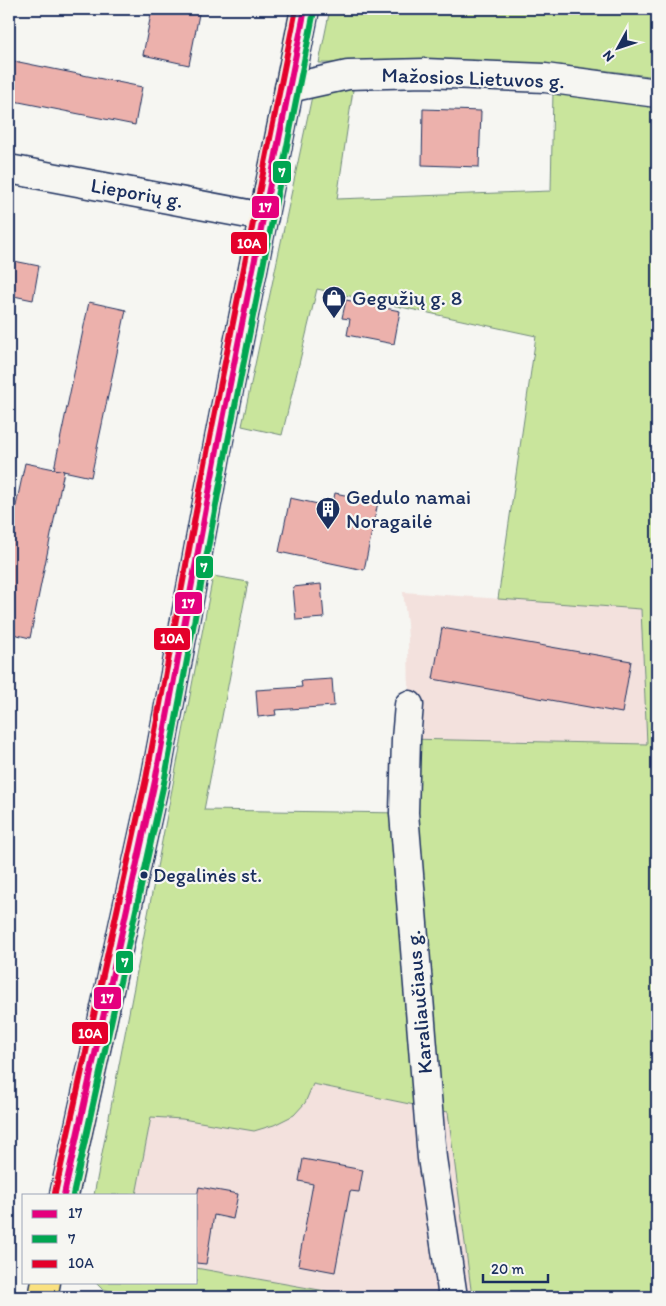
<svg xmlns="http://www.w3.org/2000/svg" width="666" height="1306" font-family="Itim,sans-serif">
<rect width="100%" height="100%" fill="#f6f6f2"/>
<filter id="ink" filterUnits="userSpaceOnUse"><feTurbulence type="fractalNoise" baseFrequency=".02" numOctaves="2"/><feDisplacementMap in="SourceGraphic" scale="10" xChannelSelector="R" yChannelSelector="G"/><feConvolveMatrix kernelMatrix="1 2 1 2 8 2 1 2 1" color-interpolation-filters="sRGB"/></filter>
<g filter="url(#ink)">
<!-- built -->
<g fill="#f3e1dd">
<path d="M403 592 641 609 647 744 406 739 409 705 408 640 407 624Z"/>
<path d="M312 1084 448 1112 472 1297H359L196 1268V1195H136L151 1117 182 1119 305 1103Z"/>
</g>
<!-- green -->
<g fill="#c9e59c" stroke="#728a7d">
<path d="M330 9H657V77L561 65 319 63Z"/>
<path d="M354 83 337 199 551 191 553 91 657 104V1297H472L448 1112 313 1084 305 1103 294 1115 274 1125 254 1131 182 1119 151 1117 136 1195H94L213 576 248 582 204 810 403 813 406 739 647 744 641 609 498 599 536 336 317 289 282 435 242 426 312 96Z"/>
<path d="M196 1268 359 1297H138L102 1289 95 1282H196Z"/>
</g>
<!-- building -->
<g fill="#ecb1ac" stroke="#1b2f5e">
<path d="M152 9H200L189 65 143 55Z"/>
<path d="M9 60 142 87 135 125 9 100Z"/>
<path d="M423 109 481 111 479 167 422 165Z"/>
<path d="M9 260 39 266 33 300 9 295Z"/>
<path d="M346 300 400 311 394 344 347 335 350 319 342 318Z"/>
<path d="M89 302 126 310 91 477 54 469Z"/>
<path d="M25 463 64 471 30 638 9 633V539Z"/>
<path d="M335 493 378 502 364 570 279 552 290 498 332 507Z"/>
<path d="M321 584 324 618 296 620 293 587Z"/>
<path d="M442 628 631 661 622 713 433 679Z"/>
<path d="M332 679 334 706 275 710 276 715 258 717 256 690 302 687 301 681Z"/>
<path d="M303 1159 363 1170 359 1192 350 1191 335 1272 298 1265 313 1184 299 1181Z"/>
<path d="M199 1187 238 1194 233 1219 214 1215 206 1264 196 1263V1201Z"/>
</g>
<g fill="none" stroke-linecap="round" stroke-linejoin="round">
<defs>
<g id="minor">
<path d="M289 88 348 75 425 73 545 78 657 93"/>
<path d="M9 169 264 217"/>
<path d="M409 705 406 739 404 813 432 1158 453 1297"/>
</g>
<g id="major">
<path d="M64 1195 155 781 219 439 305 9"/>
<path d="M43 1297 46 1282"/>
</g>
</defs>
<!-- minor casing -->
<use href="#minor" stroke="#1b2f5e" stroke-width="31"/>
<!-- major casing -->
<use href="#major" stroke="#1b2f5e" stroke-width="31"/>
<!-- minor -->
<use href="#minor" stroke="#f6f6f2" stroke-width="28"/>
<!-- major -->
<use href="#major" stroke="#fae180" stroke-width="28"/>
<defs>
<path id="bus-1" d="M64 1195 155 781 219 439 305 9"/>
<path id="bus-2" d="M73 1195 164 783 228 441 314 11"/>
<path id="bus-3" d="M55 1193 146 779 210 437 296 9"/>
</defs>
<!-- bus-1 casing -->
<use href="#bus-1" stroke="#f6f6f2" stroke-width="10"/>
<!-- bus-2 casing -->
<use href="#bus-2" stroke="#f6f6f2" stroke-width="10"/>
<!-- bus-3 casing -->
<use href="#bus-3" stroke="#f6f6f2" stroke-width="10"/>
<!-- bus-1 -->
<use href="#bus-1" stroke="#e5007d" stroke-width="6"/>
<!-- bus-2 -->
<use href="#bus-2" stroke="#00a651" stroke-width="6"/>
<!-- bus-3 -->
<use href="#bus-3" stroke="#e4002b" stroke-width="6"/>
</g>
</g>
<!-- icons -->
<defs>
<symbol id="shop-pin" viewBox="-11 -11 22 30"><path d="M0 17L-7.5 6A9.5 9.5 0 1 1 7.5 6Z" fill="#1b2f5e" stroke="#f6f6f2"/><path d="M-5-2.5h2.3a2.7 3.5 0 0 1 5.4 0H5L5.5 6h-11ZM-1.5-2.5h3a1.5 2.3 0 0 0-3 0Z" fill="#fff"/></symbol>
<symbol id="building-pin" viewBox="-11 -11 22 30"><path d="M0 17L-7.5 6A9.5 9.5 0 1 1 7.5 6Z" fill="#1b2f5e" stroke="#f6f6f2"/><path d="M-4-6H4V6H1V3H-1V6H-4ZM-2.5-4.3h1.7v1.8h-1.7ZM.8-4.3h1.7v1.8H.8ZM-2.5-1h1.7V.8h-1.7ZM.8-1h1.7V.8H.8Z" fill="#fff"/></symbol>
</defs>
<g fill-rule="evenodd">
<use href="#shop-pin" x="320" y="284" width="28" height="38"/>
<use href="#building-pin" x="314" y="495" width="28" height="38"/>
</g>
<!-- markers -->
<circle fill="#1b2f5e" stroke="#f6f6f2" stroke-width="2" cx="144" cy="875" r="4.5"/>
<g text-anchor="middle" stroke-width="4.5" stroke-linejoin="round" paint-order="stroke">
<!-- bus labels -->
<g font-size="20" fill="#1b2f5e" stroke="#f6f6f2" text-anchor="start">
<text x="153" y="882">Degalinės st.</text>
</g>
<!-- street labels -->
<g font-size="21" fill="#1b2f5e" stroke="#f6f6f2">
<text transform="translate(473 78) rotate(2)" y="7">Mažosios Lietuvos g.</text>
<text transform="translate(137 193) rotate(10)" y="7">Lieporių g.</text>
<text transform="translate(419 1002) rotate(-95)" y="7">Karaliaučiaus g.</text>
</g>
<!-- poi labels -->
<g font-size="21" fill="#1b2f5e" stroke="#f6f6f2" text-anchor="start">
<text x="352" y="305">Gegužių g. 8</text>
<text x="346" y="504">Gedulo namai<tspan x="346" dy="24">Noragailė</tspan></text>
</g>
</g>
<g stroke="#f6f6f2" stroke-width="2">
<rect x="272" y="160" width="20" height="24" rx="5" fill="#00a651"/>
<rect x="251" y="195" width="29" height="24" rx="5" fill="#e5007d"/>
<rect x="230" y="231" width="38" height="24" rx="5" fill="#e4002b"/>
<rect x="195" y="555" width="19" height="24" rx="5" fill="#00a651"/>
<rect x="174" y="591" width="29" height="24" rx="5" fill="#e5007d"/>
<rect x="153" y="627" width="38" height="24" rx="5" fill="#e4002b"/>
<rect x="115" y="950" width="19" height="24" rx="5" fill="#00a651"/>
<rect x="93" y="986" width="29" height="24" rx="5" fill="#e5007d"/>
<rect x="71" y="1021" width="38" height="24" rx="5" fill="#e4002b"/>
</g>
<g font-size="14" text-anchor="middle" font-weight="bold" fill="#fff">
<text x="282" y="177">7</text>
<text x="265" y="212">17</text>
<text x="249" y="248">10A</text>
<text x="204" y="572">7</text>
<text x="188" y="608">17</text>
<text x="172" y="643">10A</text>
<text x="125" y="967">7</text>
<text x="107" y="1003">17</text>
<text x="90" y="1038">10A</text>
</g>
<!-- margin -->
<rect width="666" height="1306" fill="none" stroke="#f6f6f2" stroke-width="30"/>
<rect x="15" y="15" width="636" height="1276" fill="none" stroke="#1b2f5e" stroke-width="2" filter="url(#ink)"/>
<!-- legend -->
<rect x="22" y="1194" width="175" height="90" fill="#f6f6f2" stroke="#9ea6b7"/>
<rect x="32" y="1210" width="25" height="8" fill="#e5007d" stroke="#9ea6b7"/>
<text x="68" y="1218" font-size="15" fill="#1b2f5e">17</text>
<rect x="32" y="1235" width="25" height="8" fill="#00a651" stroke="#9ea6b7"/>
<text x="68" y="1244" font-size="15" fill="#1b2f5e">7</text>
<rect x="32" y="1260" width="25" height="8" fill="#e4002b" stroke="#9ea6b7"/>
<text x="68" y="1268" font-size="15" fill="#1b2f5e">10A</text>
<!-- north arrow -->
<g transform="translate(618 48) rotate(230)" stroke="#f6f6f2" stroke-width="4" paint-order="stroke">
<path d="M0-4L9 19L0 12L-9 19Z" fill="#1b2f5e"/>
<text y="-8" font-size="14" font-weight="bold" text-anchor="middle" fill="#1b2f5e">N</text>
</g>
<!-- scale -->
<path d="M483 1274v8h65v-8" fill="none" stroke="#1b2f5e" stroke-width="2.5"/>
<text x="491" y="1274" font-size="15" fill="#1b2f5e" stroke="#f6f6f2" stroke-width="4" paint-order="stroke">20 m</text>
</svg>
